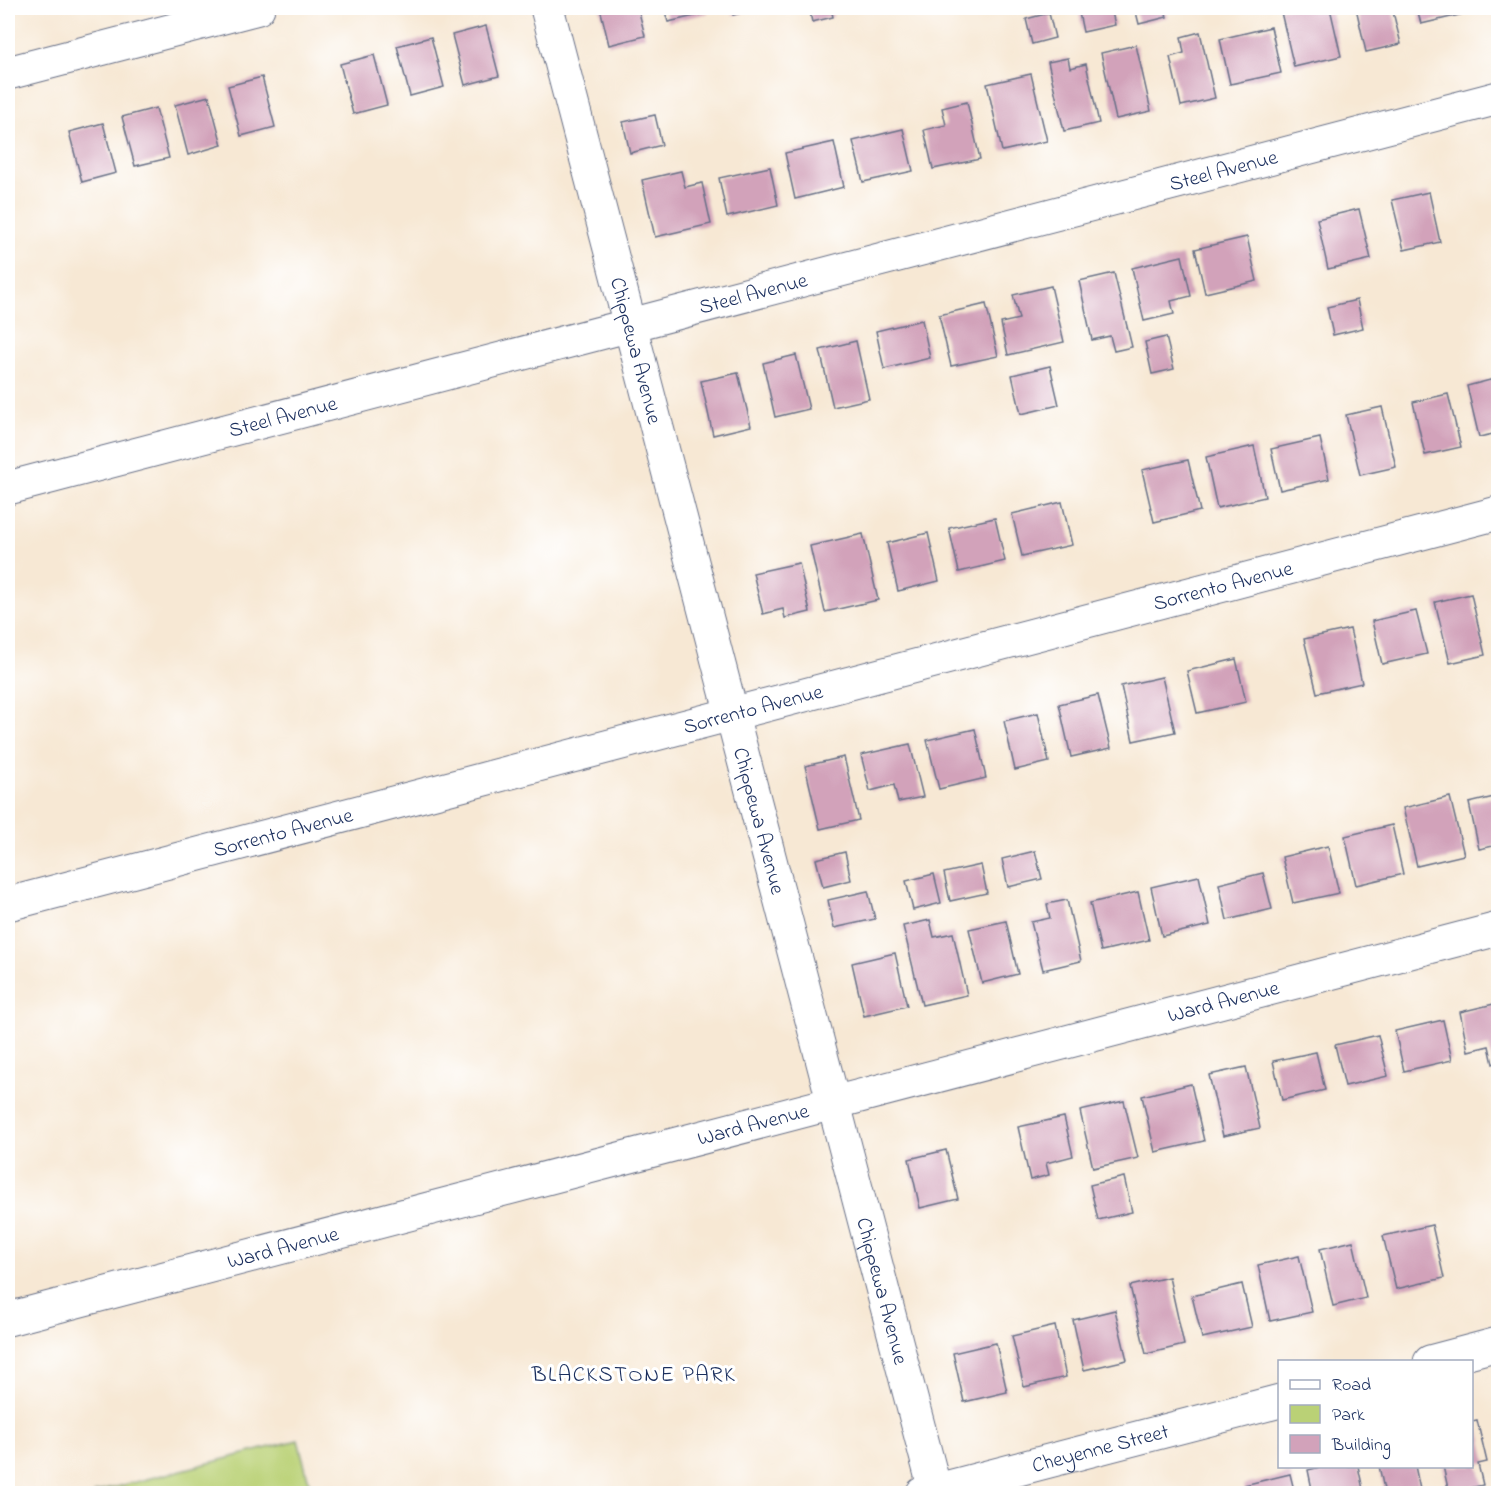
<svg xmlns="http://www.w3.org/2000/svg" width="1506" height="1501" font-family="'Indie Flower',sans-serif">
<rect width="100%" height="100%" fill="#fff"/>
<filter id="ink" filterUnits="userSpaceOnUse"><feTurbulence type="fractalNoise" baseFrequency=".0167" numOctaves="2"/><feDisplacementMap in="SourceGraphic" scale="12" xChannelSelector="R" yChannelSelector="G"/><feConvolveMatrix kernelMatrix="1 2 1 2 8 2 1 2 1" color-interpolation-filters="sRGB"/></filter>
<filter id="wash" filterUnits="userSpaceOnUse"><feTurbulence type="fractalNoise" baseFrequency=".008" numOctaves="4" result="noise"/><feDisplacementMap in="SourceGraphic" scale="24" xChannelSelector="R" yChannelSelector="G"/><feGaussianBlur stdDeviation="1.35" result="paint"/><feColorMatrix in="noise" values="0 0 0 0 0 0 0 0 0 0 0 0 0 0 0 0 0 1.4 0 .05"/><feComposite in="paint" operator="in"/></filter>
<g filter="url(#wash)">
<rect width="100%" height="100%" fill="#f7e8d4"/>
<!-- green -->
<path fill="#bad176" stroke="#6a806a" stroke-width="1.5" d="M298 1440 312 1493H93Z"/>
<g id="blocks">
<!-- building -->
<g fill="#d2a2ba">
<path d="M600 8H638L645 36 609 45Z"/>
<path d="M664 8H707L708 13 668 22Z"/>
<path d="M731 8H761L733 15Z"/>
<path d="M809 8H831L833 17 812 22Z"/>
<path d="M1078 8H1111L1115 25 1083 32Z"/>
<path d="M1135 8H1165L1167 17 1139 24Z"/>
<path d="M1280 8H1330L1341 56 1294 67Z"/>
<path d="M1356 8H1392L1401 44 1366 52Z"/>
<path d="M1417 8H1467L1468 13 1421 24Z"/>
<path d="M1049 13 1055 38 1032 44 1026 19Z"/>
<path d="M486 26 499 76 465 85 452 35Z"/>
<path d="M1271 27 1281 73 1230 84 1220 39Z"/>
<path d="M1200 32 1215 98 1181 106 1170 57 1184 53 1181 37Z"/>
<path d="M431 37 444 87 410 96 397 46Z"/>
<path d="M1136 45 1151 111 1116 119 1101 53Z"/>
<path d="M374 55 387 105 353 114 340 64Z"/>
<path d="M1068 58 1070 68 1086 64 1099 123 1064 131 1048 62Z"/>
<path d="M1031 74 1047 141 1002 151 987 84Z"/>
<path d="M262 77 275 127 241 136 228 86Z"/>
<path d="M209 96 222 145 188 155 175 105Z"/>
<path d="M967 102 980 159 933 169 924 130 946 125 942 108Z"/>
<path d="M156 108 169 158 135 166 122 117Z"/>
<path d="M655 115 662 145 630 153 623 122Z"/>
<path d="M103 123 116 173 82 182 69 132Z"/>
<path d="M903 129 913 171 863 182 853 141Z"/>
<path d="M834 142 844 187 795 199 785 153Z"/>
<path d="M770 167 778 205 727 217 719 178Z"/>
<path d="M681 171 685 187 702 183 711 224 655 237 642 180Z"/>
<path d="M1429 192 1440 242 1404 250 1392 200Z"/>
<path d="M1359 209 1371 259 1328 269 1317 219Z"/>
<path d="M1247 237 1257 281 1205 293 1195 249Z"/>
<path d="M1182 256 1191 296 1171 301 1174 314 1144 321 1132 268Z"/>
<path d="M1114 273 1132 347 1114 351 1110 336 1092 340 1079 281Z"/>
<path d="M1051 286 1064 342 1008 355 1001 323 1019 319 1013 295Z"/>
<path d="M1357 300 1363 328 1333 335 1327 307Z"/>
<path d="M986 304 998 356 951 366 939 315Z"/>
<path d="M922 320 930 358 884 369 876 331Z"/>
<path d="M1166 337 1174 369 1152 374 1145 342Z"/>
<path d="M856 341 869 399 833 407 820 350Z"/>
<path d="M796 355 809 409 775 417 763 363Z"/>
<path d="M1050 366 1059 405 1021 414 1012 375Z"/>
<path d="M738 373 751 426 713 435 701 381Z"/>
<path d="M1498 378V433L1479 437 1467 386Z"/>
<path d="M1448 394 1461 447 1425 455 1413 402Z"/>
<path d="M1382 407 1396 467 1360 475 1346 415Z"/>
<path d="M1320 438 1329 479 1280 490 1271 449Z"/>
<path d="M1254 446 1265 497 1217 508 1206 457Z"/>
<path d="M1188 460 1200 511 1154 522 1142 470Z"/>
<path d="M1062 502 1072 545 1022 556 1012 514Z"/>
<path d="M995 518 1005 561 959 572 949 528Z"/>
<path d="M928 533 939 581 898 591 887 543Z"/>
<path d="M863 534 878 600 825 612 810 546Z"/>
<path d="M799 563 810 612 785 618 783 609 763 614 753 573Z"/>
<path d="M1471 594 1485 655 1450 663 1435 602Z"/>
<path d="M1416 611 1427 654 1382 664 1372 621Z"/>
<path d="M1350 629 1362 683 1317 693 1304 639Z"/>
<path d="M1236 659 1246 702 1197 713 1187 671Z"/>
<path d="M1162 677 1175 732 1133 741 1121 686Z"/>
<path d="M1098 695 1111 748 1071 757 1059 704Z"/>
<path d="M1038 713 1049 762 1015 770 1004 721Z"/>
<path d="M975 729 986 778 939 789 927 740Z"/>
<path d="M910 744 923 797 898 802 894 785 870 791 861 755Z"/>
<path d="M844 757 859 820 820 829 805 766Z"/>
<path d="M1498 796V845L1479 849 1469 803Z"/>
<path d="M1450 797 1464 855 1417 866 1403 808Z"/>
<path d="M1392 825 1403 874 1356 885 1345 836Z"/>
<path d="M1328 846 1339 893 1293 903 1282 857Z"/>
<path d="M1035 851 1042 879 1008 887 1002 859Z"/>
<path d="M845 852 851 880 823 887 816 859Z"/>
<path d="M981 865 987 893 950 901 944 873Z"/>
<path d="M1263 873 1272 909 1227 920 1219 884Z"/>
<path d="M934 874 941 903 913 910 906 881Z"/>
<path d="M1199 876 1210 925 1162 936 1151 887Z"/>
<path d="M868 891 875 919 834 928 828 900Z"/>
<path d="M1138 892 1149 940 1101 951 1090 903Z"/>
<path d="M1067 900 1081 961 1043 970 1031 922 1050 918 1047 904Z"/>
<path d="M930 920 934 937 953 933 967 995 922 1005 903 926Z"/>
<path d="M1006 921 1018 974 982 983 969 929Z"/>
<path d="M895 953 907 1006 864 1016 852 963Z"/>
<path d="M1498 1003V1062L1493 1064 1489 1046 1468 1051 1460 1012Z"/>
<path d="M1443 1020 1452 1060 1404 1071 1395 1031Z"/>
<path d="M1378 1035 1388 1076 1345 1086 1335 1045Z"/>
<path d="M1316 1052 1325 1090 1282 1100 1273 1061Z"/>
<path d="M1246 1067 1260 1128 1223 1136 1209 1075Z"/>
<path d="M1191 1084 1204 1141 1155 1152 1142 1096Z"/>
<path d="M1124 1101 1138 1158 1093 1168 1080 1111Z"/>
<path d="M1064 1117 1073 1156 1046 1163 1049 1175 1030 1180 1018 1127Z"/>
<path d="M946 1150 958 1199 920 1208 909 1159Z"/>
<path d="M1124 1177 1132 1212 1098 1220 1090 1185Z"/>
<path d="M1432 1225 1444 1278 1396 1289 1383 1236Z"/>
<path d="M1353 1241 1366 1298 1333 1306 1320 1249Z"/>
<path d="M1299 1256 1312 1312 1270 1321 1258 1265Z"/>
<path d="M1169 1277 1184 1345 1146 1354 1130 1286Z"/>
<path d="M1242 1284 1252 1327 1202 1338 1192 1296Z"/>
<path d="M1115 1310 1127 1360 1084 1370 1073 1320Z"/>
<path d="M1055 1326 1066 1377 1024 1387 1012 1336Z"/>
<path d="M996 1343 1007 1392 964 1402 953 1353Z"/>
<path d="M1477 1420 1487 1462 1478 1464 1483 1485 1449 1493 1443 1466H1472V1421Z"/>
<path d="M1324 1466H1358L1364 1494H1313L1308 1470Z"/>
<path d="M1379 1466H1415L1421 1494H1385Z"/>
<path d="M1290 1474 1295 1494H1246L1244 1485Z"/>
</g>
</g>
</g>
<g filter="url(#ink)">
<use href="#blocks" fill-opacity="0" stroke="#687087" stroke-width="1.5"/>
<g fill="none" stroke-linecap="round" stroke-linejoin="round">
<defs>
<g id="minor">
<path id="s1" d="M547 8 936 1494"/>
<path d="M8 73 258 8"/>
<path id="s2" d="M8 488 1498 98"/>
<path id="s3" d="M8 904 1498 513"/>
<path id="s4" d="M8 1319 1498 929"/>
<path d="M1430 1362 1498 1344"/>
<path id="s5" d="M922 1494 1280 1401"/>
</g>
</defs>
<!-- minor casing -->
<use href="#minor" stroke="#687087" stroke-width="35"/>
<!-- minor -->
<use href="#minor" stroke="#fff" stroke-width="33"/>
</g>
</g>
<g text-anchor="middle" stroke-width="6" stroke-linejoin="round" paint-order="stroke">
<!-- street labels -->
<g font-size="21" fill="#1b2f5e" stroke="#fff">
<text dy="7" stroke="none"><textPath href="#s2" startOffset="1256">Steel Avenue</textPath></text>
<text dy="7" stroke="none"><textPath href="#s2" startOffset="770">Steel Avenue</textPath></text>
<text dy="7" stroke="none"><textPath href="#s1" startOffset="354">Chippewa Avenue</textPath></text>
<text dy="7" stroke="none"><textPath href="#s2" startOffset="284">Steel Avenue</textPath></text>
<text dy="7" stroke="none"><textPath href="#s3" startOffset="1256">Sorrento Avenue</textPath></text>
<text dy="7" stroke="none"><textPath href="#s3" startOffset="770">Sorrento Avenue</textPath></text>
<text dy="7" stroke="none"><textPath href="#s1" startOffset="840">Chippewa Avenue</textPath></text>
<text dy="7" stroke="none"><textPath href="#s3" startOffset="284">Sorrento Avenue</textPath></text>
<text dy="7" stroke="none"><textPath href="#s4" startOffset="1256">Ward Avenue</textPath></text>
<text dy="7" stroke="none"><textPath href="#s4" startOffset="770">Ward Avenue</textPath></text>
<text dy="7" stroke="none"><textPath href="#s4" startOffset="284">Ward Avenue</textPath></text>
<text dy="7" stroke="none"><textPath href="#s1" startOffset="1326">Chippewa Avenue</textPath></text>
<text dy="7" stroke="none"><textPath href="#s5" startOffset="184">Cheyenne Street</textPath></text>
</g>
<!-- neighbourhood labels -->
<g font-size="22" letter-spacing="1.5" fill="#1b2f5e" stroke="#fff">
<text x="634" y="1381">BLACKSTONE PARK</text>
</g>
</g>
<!-- margin -->
<rect width="1506" height="1501" fill="none" stroke="#fff" stroke-width="30"/>
<!-- legend -->
<rect x="1278" y="1360" width="195" height="108" fill="#ffffff" stroke="#a4acbf" stroke-width="1.5"/>
<rect x="1290" y="1380" width="30" height="9" fill="#ffffff" stroke="#a4acbf" stroke-width="1.5"/>
<text x="1332" y="1390" font-size="18" fill="#1b2f5e">Road</text>
<rect x="1290" y="1405" width="30" height="18" fill="#bad176" stroke="#a4acbf" stroke-width="1.5"/>
<text x="1332" y="1420" font-size="18" fill="#1b2f5e">Park</text>
<rect x="1290" y="1435" width="30" height="18" fill="#d2a2ba" stroke="#a4acbf" stroke-width="1.5"/>
<text x="1332" y="1450" font-size="18" fill="#1b2f5e">Building</text>
</svg>
